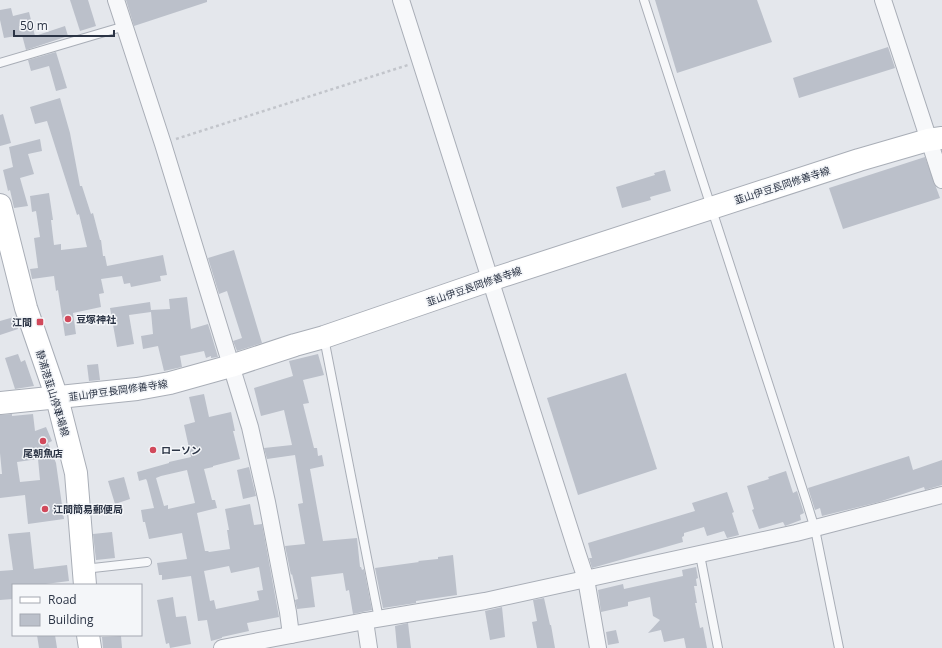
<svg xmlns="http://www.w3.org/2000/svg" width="942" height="648" font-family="'Open Sans','Noto Sans JP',sans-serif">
<rect width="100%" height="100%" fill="#e4e7ec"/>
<!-- building -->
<g fill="#bbc0ca" fill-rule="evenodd">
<path d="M70 0H88L96 26 80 31Z"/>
<path d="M126 0H207V2L134 26Z"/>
<path d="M655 0H757L772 42 677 73Z"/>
<path d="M11 8 13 16 29 12 35 36 65 26 68 36 26 50 22 35 4 38 0 20V10Z"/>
<path d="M888 47 895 68 799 98 793 78Z"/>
<path d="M56 52 67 88 56 91 49 66 31 71 28 60Z"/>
<path d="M60 98 70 133 80 186H82L91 214 93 213 100 240H101L103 256H105L107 266 163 255 167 275 160 276 161 281 131 287 130 283 124 284 122 276 101 279 104 293 99 294 101 307 73 313 76 334 65 336 58 290 56 291 54 276 32 279 30 269 38 268 34 238 40 237 36 211 32 212 30 196 49 193 53 220H51L54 245 61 244V250L87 247 79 214 77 215 47 121 35 124 30 107Z"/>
<path d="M3 114 11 143 0 146V115Z"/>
<path d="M40 139 42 151 28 154 34 174 20 178 28 206 14 208 10 190 8 191 3 170 13 167 9 147Z"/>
<path d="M925 157 940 198 843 229 829 188Z"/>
<path d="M665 170 671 191 650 197 651 200 622 208 616 187 655 175 654 173Z"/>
<path d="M234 250 262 343 237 351 233 341 242 338 227 291 219 294 208 258Z"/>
<path d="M187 297 191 329 208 324 218 357 211 358V356L206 358 204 351 180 356 182 367 164 371 158 346 143 349 141 336 153 334 151 312 129 315 134 344 117 347 110 308 150 302 151 310 170 309 169 299Z"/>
<path d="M14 317 18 329 0 335V321Z"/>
<path d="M18 354 21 362 25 360 34 386 15 389 5 358Z"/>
<path d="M318 354 324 375 303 380 309 403 303 404 314 448H317L318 456 322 455 324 466 310 469 323 541 357 538 360 567H361L362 570 364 569 372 610 353 614 349 590 346 591 343 573 311 577 315 607 297 609 295 600 298 599 292 574 291 575 285 546 305 544 298 504 303 503 295 455 267 459 264 448 292 445 284 410 261 416 254 388 293 376 289 361Z"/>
<path d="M98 364 100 380 89 381 87 365Z"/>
<path d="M626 373 657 469 578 495 547 398Z"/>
<path d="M204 394 209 417 231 412 235 431H233L240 459 213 466V467L204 469 212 500H215L217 508 197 513 205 551H208L209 552 230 549 227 530H229L225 509 250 504 254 525 262 524 279 617 247 623 249 631 222 637V638L211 641 207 620 198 621 191 576 162 580V575H159L157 563 187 559 182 533 149 539 145 522H143L141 510 154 508 147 481 146 479 139 481 137 472 169 463V462L191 457 184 425 195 422 189 397ZM187 470 195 503 168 509V505L164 506 156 478 161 476ZM229 566 231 573 259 567 263 590 257 591 259 600 216 609 214 600 210 601 204 571Z"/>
<path d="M12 414V416L33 414 35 431 46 427 52 441 48 443 56 463 64 519 28 524 25 495 0 498V474H2L0 453V415ZM38 459 40 480 20 482 17 462Z"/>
<path d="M909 456 913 470 942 460V485L925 490 924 487 879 502 822 516 820 508 815 510 808 488Z"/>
<path d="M249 467 256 496 243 499 237 470Z"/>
<path d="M786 471 793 493 797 491 804 513 800 515 801 520 785 526 783 522 759 529 752 510 754 509 747 486 769 479 768 477Z"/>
<path d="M124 477 130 499 115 504 108 481Z"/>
<path d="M727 492 734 512 732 513 739 535 727 538 724 531 707 536 704 527 684 533V536L682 537 683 542 592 568 589 558H592L588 543 695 511 692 503Z"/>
<path d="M30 532 34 569 67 565 69 581 38 585H13V599L0 600V571L13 570 8 534Z"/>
<path d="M112 532 115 558 96 560 93 534Z"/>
<path d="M453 555 457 595 416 601V603L383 608 375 568 419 562 418 561 438 559V557Z"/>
<path d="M696 567 698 578 696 579 697 586H694L697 603H695L700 628 703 627 707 648H686L684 638 664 642 661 630 648 633 660 620 653 616 650 597 628 602V606L601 612 598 590 623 584 624 589 683 576 682 570Z"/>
<path d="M173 597 176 617 186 616 191 644 170 648 169 643 166 644 157 600Z"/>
<path d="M544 598 550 625H551L555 648H537L532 622 537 621 533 600Z"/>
<path d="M502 607 505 637 490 640 485 611Z"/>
<path d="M408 623 411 648H397L395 626Z"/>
<path d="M616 630 619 643 608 645 606 632Z"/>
<path d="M37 635H55L57 648H39Z"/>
<path d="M121 636 122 648H103L102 637Z"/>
</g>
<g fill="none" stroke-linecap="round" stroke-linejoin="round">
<defs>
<g id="service">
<path d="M644 0 807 503 815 529 839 648"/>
<path d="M0 63 125 26"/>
<path d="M324 338 379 619"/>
<path d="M700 555 718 648"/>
<path d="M84 569 147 562"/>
</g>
<g id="minor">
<path d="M116 0 163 144 250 427 267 502 288 612 291 635"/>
<path d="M401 0 578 555 586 579 598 648"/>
<path d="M883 0 942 180"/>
<path d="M365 621 369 648"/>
<path d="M222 648 365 621 485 601 796 533 942 495"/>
</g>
<g id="secondary">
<path d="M0 205 26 308 57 398 76 473 85 585"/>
<path d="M0 403 137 389 170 383 231 366 295 345 324 337 490 280 859 160 928 140 942 138"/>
<path d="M88 635 90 648"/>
</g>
</defs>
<!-- service casing -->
<use href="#service" stroke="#a9aeb7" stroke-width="10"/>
<!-- minor casing -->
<use href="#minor" stroke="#a9aeb7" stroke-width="18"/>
<!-- secondary casing -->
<use href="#secondary" stroke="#a9aeb7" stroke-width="24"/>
<!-- path -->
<path stroke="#c2c5cb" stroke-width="2.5" stroke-dasharray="3 3" stroke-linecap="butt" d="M176 139 408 65"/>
<!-- service -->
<use href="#service" stroke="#f7f8fa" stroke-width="8"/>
<!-- minor -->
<use href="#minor" stroke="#f7f8fa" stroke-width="16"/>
<!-- secondary -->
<use href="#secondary" stroke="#fff" stroke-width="22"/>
</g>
<!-- markers -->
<g fill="#d1495b" stroke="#f4f6f9" stroke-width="1.5">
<circle cx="68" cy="319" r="4"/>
<rect x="36" y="318" width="8" height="8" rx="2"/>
<circle cx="43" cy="441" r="4"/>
<circle cx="153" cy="450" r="4"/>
<circle cx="45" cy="509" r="4"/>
</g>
<g text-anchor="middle" stroke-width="3" stroke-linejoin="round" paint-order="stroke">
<!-- street labels -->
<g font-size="10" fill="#2b3445" stroke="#f4f6f9">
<text transform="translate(782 185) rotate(-18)" y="4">韮山伊豆長岡修善寺線</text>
<text transform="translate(474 286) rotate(-19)" y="4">韮山伊豆長岡修善寺線</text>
<text transform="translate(118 390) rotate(-8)" y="4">韮山伊豆長岡修善寺線</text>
<text transform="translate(53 393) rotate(73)" y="4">静浦港韮山停車場線</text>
</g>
<!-- poi labels -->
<g font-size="10" font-weight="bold" fill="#2b3445" stroke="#f4f6f9" text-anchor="start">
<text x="76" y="323">豆塚神社</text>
<text x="32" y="326" text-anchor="end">江間</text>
<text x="161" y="454">ローソン</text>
<text x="43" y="457" text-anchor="middle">尾朝魚店</text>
<text x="53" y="513">江間簡易郵便局</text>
</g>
</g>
<!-- legend -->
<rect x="12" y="584" width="130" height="52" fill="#f4f6f9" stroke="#a4a8b1"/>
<rect x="20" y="597" width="20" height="6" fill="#ffffff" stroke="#a4a8b1"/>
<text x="48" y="604" font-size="12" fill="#2b3445">Road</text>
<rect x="20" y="614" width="20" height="12" fill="#bbc0ca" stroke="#a4a8b1"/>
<text x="48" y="624" font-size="12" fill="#2b3445">Building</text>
<!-- scale -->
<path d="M14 30v6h100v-6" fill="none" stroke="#2b3445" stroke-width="2"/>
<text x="20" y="30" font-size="12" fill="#2b3445" stroke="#f4f6f9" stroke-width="3" paint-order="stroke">50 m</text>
</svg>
